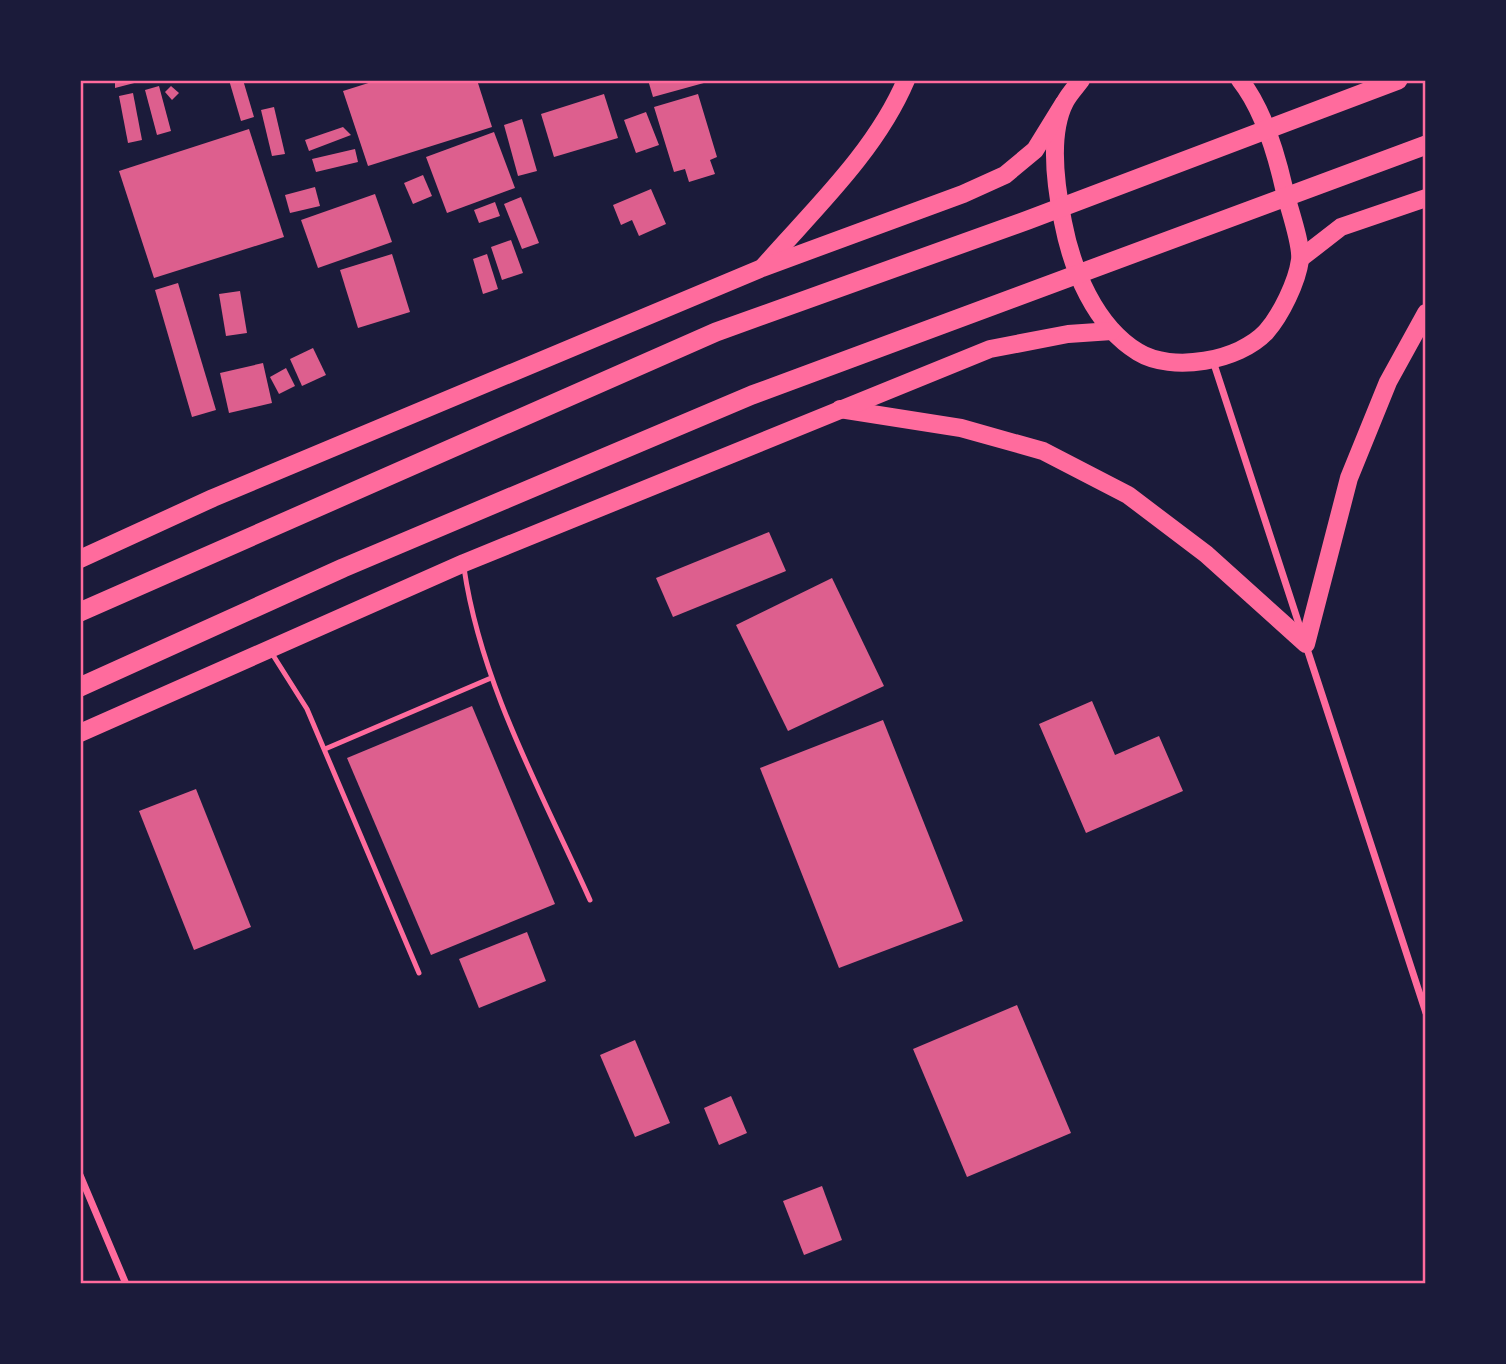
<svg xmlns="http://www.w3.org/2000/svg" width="1506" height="1364" font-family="'Varela Round',sans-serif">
<rect width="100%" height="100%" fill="#1b1b3a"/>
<!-- building -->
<g fill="#dd5f8e">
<path d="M115 80H142V81L115 88Z"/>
<path d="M229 80H243L254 117 241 121Z"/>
<path d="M378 80H477L492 127 368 166 343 91Z"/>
<path d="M648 80H711V81L653 97Z"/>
<path d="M159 86 171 131 157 135 145 90Z"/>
<path d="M171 86 179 93 172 100 165 92Z"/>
<path d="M133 93 142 140 128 143 119 96Z"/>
<path d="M604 94 618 138 554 157 541 114Z"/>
<path d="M698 94 717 157 710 160 715 174 689 182 685 169 674 172 654 107Z"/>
<path d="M274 107 285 154 272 156 261 110Z"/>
<path d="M646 112 659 145 636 153 624 120Z"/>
<path d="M522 119 537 171 518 176 504 125Z"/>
<path d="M343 127 351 135 309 151 305 140Z"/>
<path d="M249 129 284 237 154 278 119 171Z"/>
<path d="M494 132 515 188 447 213 426 157Z"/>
<path d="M355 149 358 162 316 172 312 159Z"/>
<path d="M423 175 432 196 413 204 404 183Z"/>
<path d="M315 187 320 206 290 213 285 195Z"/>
<path d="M651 189 666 224 639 236 632 220 621 225 613 205Z"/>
<path d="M375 194 392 242 318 268 301 220Z"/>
<path d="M521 197 539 243 522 249 504 204Z"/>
<path d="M495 202 500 216 479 223 474 210Z"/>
<path d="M511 240 523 273 502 280 491 247Z"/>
<path d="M392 254 410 312 358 328 340 270Z"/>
<path d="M487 254 498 289 483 294 473 259Z"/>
<path d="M178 283 216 410 192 417 155 290Z"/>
<path d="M240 291 247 333 226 336 219 294Z"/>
<path d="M313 348 326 375 302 386 290 359Z"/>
<path d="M263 363 272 403 229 413 220 373Z"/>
<path d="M286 368 295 386 279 394 270 377Z"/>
<path d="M769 532 786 571 673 617 656 578Z"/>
<path d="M832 578 884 686 788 731 736 625Z"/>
<path d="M1092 701 1115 755 1159 736 1183 791 1086 833 1039 724Z"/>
<path d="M472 706 555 904 431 955 347 758Z"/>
<path d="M883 720 963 921 839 968 760 768Z"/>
<path d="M196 789 251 927 194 950 139 811Z"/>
<path d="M527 932 546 981 479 1008 459 959Z"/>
<path d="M1017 1005 1071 1133 967 1177 913 1049Z"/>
<path d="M635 1040 670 1123 635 1137 600 1055Z"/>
<path d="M731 1096 747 1133 719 1145 704 1108Z"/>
<path d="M822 1186 842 1240 804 1255 783 1201Z"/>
</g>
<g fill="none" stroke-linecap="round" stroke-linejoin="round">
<!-- service -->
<g stroke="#ff6b9d" stroke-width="5">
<path d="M464 568C481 685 542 793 590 900"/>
<path d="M271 652 307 709 419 973"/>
<path d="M325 749 491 678"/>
</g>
<!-- minor -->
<g stroke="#ff6b9d" stroke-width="7">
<path d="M1213 361 1426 1013"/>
<path d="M80 1175 126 1284"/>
</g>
<!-- primary -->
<g stroke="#ff6b9d" stroke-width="18">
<path d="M1081 80C1076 87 1069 94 1065 102 1048 135 1056 188 1063 222 1072 269 1095 326 1138 352 1172 373 1239 361 1266 332 1281 315 1297 282 1300 260 1302 243 1288 206 1284 188 1276 153 1263 109 1240 80"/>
<path d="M1301 258 1341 227 1426 198"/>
<path d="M764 266C814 209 876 151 906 80"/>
<path d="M840 409 961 428 1043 451 1128 495 1206 554 1306 644 1349 478 1388 382 1426 313"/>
<path d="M80 559 213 498 762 268 963 194 1005 175 1035 150 1064 103"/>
<path d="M80 733 464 563 990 349 1068 334 1112 331"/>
</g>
<!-- trunk -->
<g stroke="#ff6b9d" stroke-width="19">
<path d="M80 612 716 332 1028 220 1398 80"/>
<path d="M80 687 343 568 752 395 1426 145"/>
</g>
</g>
<!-- border -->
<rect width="1506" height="1364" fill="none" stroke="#1b1b3a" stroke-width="164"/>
<rect x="82" y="82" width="1342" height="1200" fill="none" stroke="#ff6b9d" stroke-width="2.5"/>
</svg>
